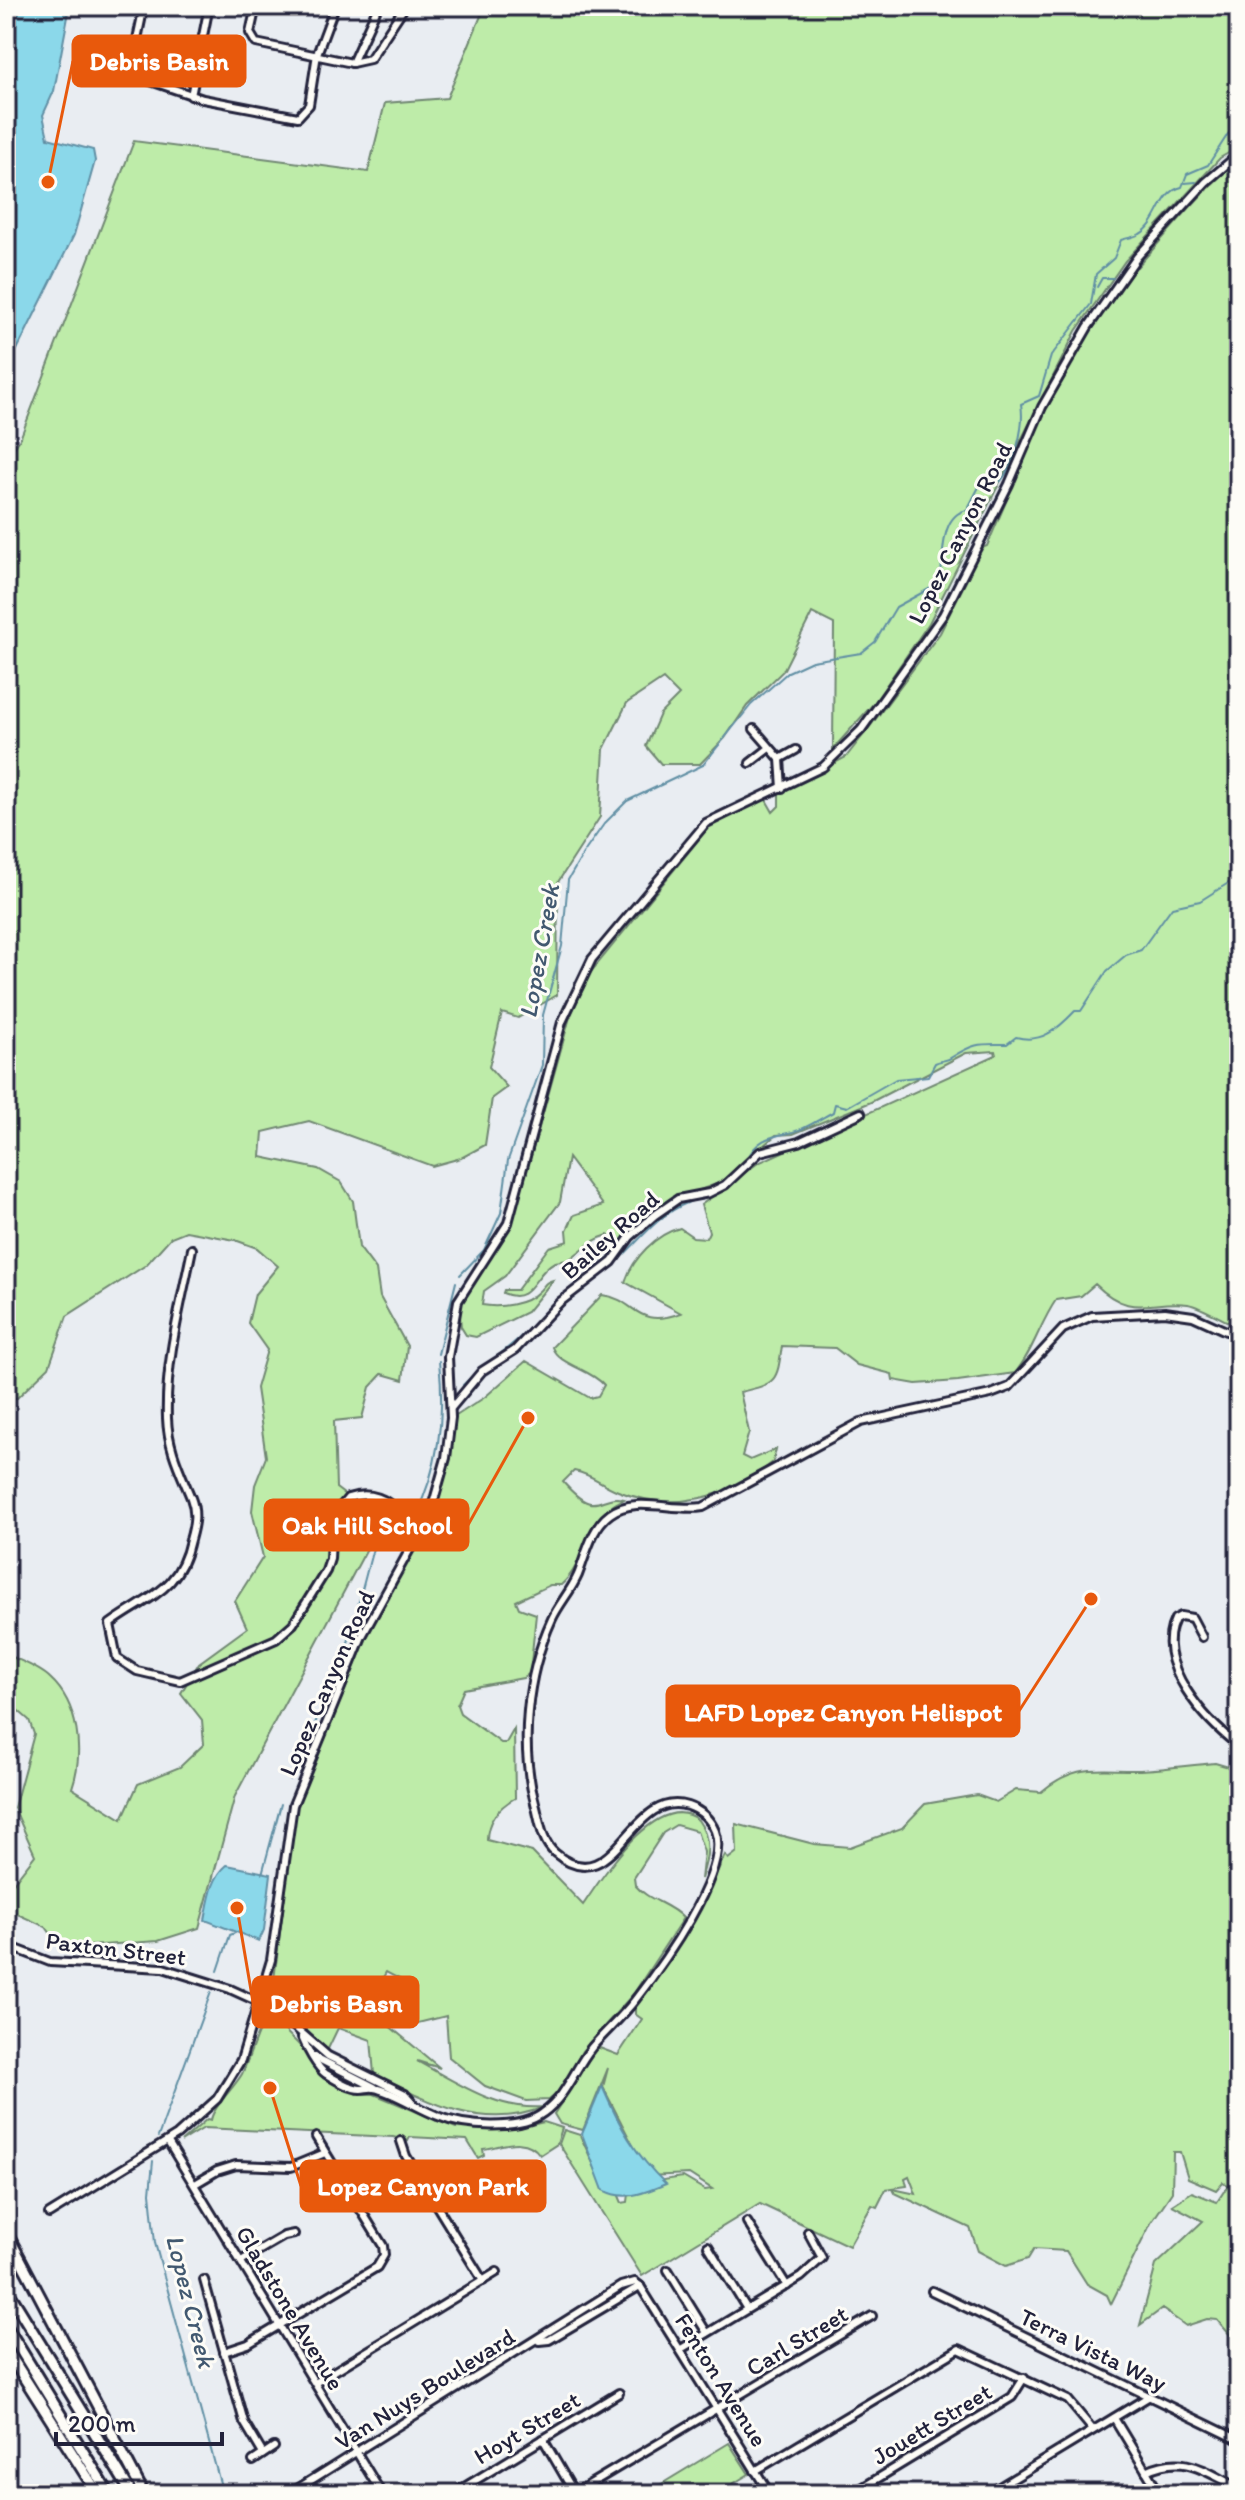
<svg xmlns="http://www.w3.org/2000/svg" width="1245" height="2500" font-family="Itim,sans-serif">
<rect width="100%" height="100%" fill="#e9edf2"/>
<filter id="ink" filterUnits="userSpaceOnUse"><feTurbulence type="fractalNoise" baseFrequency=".0125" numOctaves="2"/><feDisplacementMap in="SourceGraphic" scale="16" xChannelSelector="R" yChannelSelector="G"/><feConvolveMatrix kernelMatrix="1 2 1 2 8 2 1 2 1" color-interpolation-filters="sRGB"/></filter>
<g filter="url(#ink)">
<!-- green -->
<g fill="#beeca9" stroke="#708772" stroke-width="2">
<path d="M485 6H1239V147L1220 158 1125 261 1076 331 929 623 874 703 833 749 834 624 812 613 783 671 747 706 725 738 700 764H661L646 746 660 714 679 695 663 679 627 703 604 749 600 817 558 882 557 995 518 1018 502 1013 489 1067 507 1087 492 1098 485 1145 461 1158 432 1166 309 1121 263 1132 261 1157 318 1169 341 1182 353 1201 359 1247 376 1270 380 1297 407 1346 403 1380 382 1374 370 1387 362 1418 334 1421 336 1488 381 1522 235 1796 199 1928 158 1941 61 1948 46 1927 6 1909 8 1890 35 1855 14 1808 34 1734 29 1720 6 1700V1654C20 1661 39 1667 50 1678 79 1704 84 1753 72 1788L122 1819 138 1784 180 1767 204 1744 202 1720 181 1693 199 1663 247 1628 235 1601 263 1557 252 1511 255 1485 266 1457 256 1388 267 1350 248 1323 255 1294 278 1266 257 1248 235 1240 186 1231 171 1237 146 1265 67 1316 49 1367 17 1398H6V460L20 439 134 141 368 172 385 103 447 98Z"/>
<path d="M1239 160V1327C1224 1321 1203 1307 1188 1304 1149 1299 1132 1320 1095 1284L1081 1296 1056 1300C1040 1323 1033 1352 1015 1373L958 1381 916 1384 893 1380 892 1374 857 1365 835 1348 782 1346C777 1381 777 1384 740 1392L749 1432 742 1456 750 1460 776 1449 773 1462C730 1498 671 1513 618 1491 600 1484 594 1475 574 1471L563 1482C598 1522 599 1492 624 1499 576 1523 592 1557 561 1585H550L516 1601 519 1608 536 1614 530 1673 523 1678 464 1689 457 1705 460 1713 501 1743H506L514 1729 515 1798C499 1807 487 1820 487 1840L532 1852 583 1905C602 1877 658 1788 698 1820 712 1839 708 1858 701 1879L704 1852 697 1831 676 1825 663 1833 634 1878 635 1885C648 1901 670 1903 683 1918L634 1993 582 2051 562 2089 549 2100 526 2101 485 2086 449 2057 446 2016 410 2025 401 2019 394 1998 401 1980 386 1972 379 1985 358 2000 440 2068 417 2061C458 2083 497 2111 544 2107 483 2132 428 2102 374 2074L371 2040 338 2028 327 2051 272 1995 296 1808 370 1630 435 1513 456 1416 485 1397 526 1361 590 1398 598 1396 604 1385C591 1369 558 1365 552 1347L602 1295C637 1299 634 1330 681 1313L625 1282C633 1258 656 1234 680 1228L693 1237 706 1238 709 1232 701 1205 758 1163 996 1055 995 1051 966 1053 871 1102 793 1134 776 1135 719 1183 664 1203 635 1225 619 1245 608 1235C591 1240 585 1248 571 1258 566 1262 559 1260 553 1263 534 1273 531 1306 503 1293L504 1290H517L549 1247 568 1241 567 1230 574 1215 603 1205 568 1158 560 1202 505 1276 484 1291 482 1305C499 1308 526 1305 538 1292 545 1286 544 1282 553 1280L527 1312 476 1337 466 1335 461 1327 459 1305 511 1227 570 1017 590 973 708 828 765 798 773 812 779 806V793L846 757 869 728 940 633 969 575 977 550 987 546 1053 392 1087 334 1133 267H1137C1171 230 1201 191 1239 160Z"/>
<path d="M1215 1763 1239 1770V2338L1232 2337 1217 2320 1207 2319 1186 2326 1162 2309 1140 2325 1156 2265 1203 2221 1172 2205 1192 2192 1217 2202 1228 2185 1223 2182 1216 2190 1188 2178 1180 2152H1173L1172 2192 1151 2223 1111 2304 1107 2295 1087 2284 1066 2251 1034 2249 1028 2259 1006 2266 978 2251 970 2228 895 2193 893 2189 916 2194 909 2176 905 2178 907 2186 886 2189 877 2207 872 2205 849 2246 760 2204 642 2276 559 2144 564 2130 580 2135 602 2183 617 2191 622 2203 628 2202 630 2185 683 2177 705 2190 712 2189 689 2174 648 2176 651 2168 642 2163 603 2087 608 2068 583 2130 560 2124 554 2114 597 2047 618 2055 642 2019 635 2014V2008L696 1917 725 1855 728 1859 737 1852 736 1824 814 1844 850 1847 902 1828 925 1804 977 1795 996 1802 1016 1790 1041 1792C1076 1762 1098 1771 1140 1770 1165 1769 1190 1765 1215 1763Z"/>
<path d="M268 2013 335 2082 356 2094H374L456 2128 514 2129 544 2122 562 2128 557 2144 540 2155C526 2133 497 2148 483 2149L484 2155 478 2158 467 2140 410 2137 408 2141 393 2137 204 2128 181 2142 207 2119 211 2120C213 2107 234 2088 242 2074 249 2059 261 2019 268 2013Z"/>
<path d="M729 2443 749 2474 716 2494H645Z"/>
</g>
<!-- water -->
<g fill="#8bd8ea" stroke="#618fa4" stroke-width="2">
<path d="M6 6H70L54 91 43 115 48 138 93 150 95 161 74 235 6 372Z"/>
<path d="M227 1865 271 1874 264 1930 259 1941 205 1920C209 1901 211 1878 227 1865Z"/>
<path d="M602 2086C619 2125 635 2155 666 2184 643 2193 626 2202 603 2190L582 2134Z"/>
</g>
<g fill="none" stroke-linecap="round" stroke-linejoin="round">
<!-- stream -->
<g stroke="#618fa4" stroke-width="2">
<path d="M1215 180 1223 172"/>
<path d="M1185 183 1196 182"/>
<path d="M1134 268 1141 260"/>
<path d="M1097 287 1102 278H1113"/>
<path d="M747 1160C757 1138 771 1137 793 1132 806 1129 821 1118 833 1112L835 1104 847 1107 896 1079 928 1076 935 1063C941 1060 947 1061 952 1057 976 1042 980 1044 1007 1044L1016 1037C1041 1044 1058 1029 1075 1011H1081L1107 971 1126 955 1141 950 1172 907 1200 901 1230 882"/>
<path d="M604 1272C633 1251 652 1217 687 1203 708 1194 728 1195 741 1173"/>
<path d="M460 1275 484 1250 501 1213 508 1160 542 1065 543 1015 562 946 568 880 585 851 604 824 627 801 703 765 751 705 788 672 812 661 861 653 875 642 896 607 940 583C944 559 939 515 967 510L981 483 1001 481C1015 463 1025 427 1021 404L1039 396 1051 356 1091 304 1096 274 1114 258 1121 240C1127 238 1135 237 1140 234 1160 223 1159 192 1182 187L1187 174 1208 165 1228 134 1239 124"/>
<path d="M438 1354 456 1282"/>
<path d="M463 1385C478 1369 495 1359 511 1345 536 1325 554 1300 581 1281"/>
<path d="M408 1518 415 1516C439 1468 445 1415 439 1361"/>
<path d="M290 1780 344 1658 373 1548 388 1528 399 1521"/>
<path d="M262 1874 281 1804"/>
<path d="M218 1971 230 1935 235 1933"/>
<path d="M158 2137 211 1992"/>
<path d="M153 2161 150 2193 155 2243 223 2494"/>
</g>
<defs>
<g id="minor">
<path d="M144 6 132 63 139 77 203 99 298 117 309 105 317 54 335 6"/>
<path d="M256 6 250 33 256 43 352 63 370 59 405 6"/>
<path d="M352 63 378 6"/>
<path d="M191 96 209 6"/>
<path d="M754 729 780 759"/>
<path d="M750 763 768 749"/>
<path d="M782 788 780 759 796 750"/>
<path d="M192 1249C181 1304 165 1361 167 1418 168 1448 180 1471 191 1498 197 1513 194 1526 190 1540 179 1592 148 1596 110 1624L117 1658 137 1671 180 1681 276 1639 293 1624 326 1571 330 1559 332 1517 348 1498C383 1487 404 1512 416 1542"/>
<path d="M452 1407 482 1371 515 1350 560 1302 612 1262 630 1237 655 1215 678 1199 709 1193 725 1185 760 1152 799 1142 861 1113"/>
<path d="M1202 1637 1192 1618 1181 1616 1175 1619C1153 1664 1206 1721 1239 1746"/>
<path d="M6 1945 50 1962 163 1968 230 1989 274 2009 328 2056 405 2094 414 2104"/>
<path d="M302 2037C306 2047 317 2068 326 2074 336 2080 350 2089 361 2089 365 2089 370 2087 374 2088 392 2091 419 2109 438 2116 464 2127 520 2131 543 2113 567 2096 574 2069 592 2047 606 2031 622 2017 635 2000 660 1968 731 1871 715 1831 710 1819 700 1810 688 1806 630 1787 615 1904 555 1853 542 1842 540 1823 536 1807 519 1747 526 1676 552 1619 559 1604 571 1591 578 1575 586 1555 591 1528 610 1514 635 1495 673 1512 703 1507L861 1422 991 1394 1009 1387 1063 1329 1092 1316 1165 1312 1193 1316 1226 1331 1239 1332"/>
<path d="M315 2057 374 2087"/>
<path d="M401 2141 406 2156 483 2281"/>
<path d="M168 2142 382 2494"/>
<path d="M195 2184 217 2171 236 2165 291 2167 325 2153"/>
<path d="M433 2200 480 2172"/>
<path d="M49 2214 177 2135 217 2099 241 2060 271 1960 293 1805 362 1636 431 1511 446 1458 451 1418 448 1357 458 1301 508 1223 562 1022 592 959 706 823 823 767 861 730 943 615 1009 484 1042 407 1088 327 1137 257 1206 182 1239 154"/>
<path d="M747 2222 787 2286"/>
<path d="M708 2246 747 2309"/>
<path d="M241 2261 284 2236 294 2234"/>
<path d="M668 2270 707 2333"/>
<path d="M204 2280 244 2422 263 2454"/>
<path d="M640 2286 770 2494"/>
<path d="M932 2291 1239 2440"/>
<path d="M539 2341 549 2340 640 2286"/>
<path d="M681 2349 801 2277 822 2258 808 2232"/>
<path d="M224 2352 248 2344 377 2267 384 2255 383 2246 316 2137"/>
<path d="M315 2383 497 2272"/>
<path d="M1114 2418 1160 2494"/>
<path d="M543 2439 575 2494"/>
<path d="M253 2461 274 2447"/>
<path d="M755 2471 959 2349 1068 2400 1093 2430"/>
<path d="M1146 2471C1185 2453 1204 2471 1239 2488"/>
<path d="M470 2484 477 2494"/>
<path d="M575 2493 872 2316"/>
<path d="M289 2494 621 2286 635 2282 640 2286"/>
<path d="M453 2494 619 2393"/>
<path d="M852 2494 1012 2397 1024 2378"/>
<path d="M988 2494 1148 2397"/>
</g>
<g id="highway">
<path d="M6 2232 144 2494"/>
<path d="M6 2288 132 2494"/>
<path d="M6 2326 109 2494"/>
<path d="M6 2349 98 2494"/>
</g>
</defs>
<!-- minor casing -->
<use href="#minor" stroke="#22223b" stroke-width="12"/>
<!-- highway casing -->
<use href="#highway" stroke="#22223b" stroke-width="15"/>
<!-- minor -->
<use href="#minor" stroke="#fdfcf7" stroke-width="6"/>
<!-- highway -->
<use href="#highway" stroke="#fdfcf7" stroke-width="9"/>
</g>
</g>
<g text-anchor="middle" stroke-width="6" stroke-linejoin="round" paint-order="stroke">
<!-- street labels -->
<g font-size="24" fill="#22223b" stroke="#fdfcf7">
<text transform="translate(960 533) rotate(-63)" y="8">Lopez Canyon Road</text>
<text transform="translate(610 1235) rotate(-41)" y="8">Bailey Road</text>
<text transform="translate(327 1683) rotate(-66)" y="8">Lopez Canyon Road</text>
<text transform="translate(116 1949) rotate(7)" y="8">Paxton Street</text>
<text transform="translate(290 2308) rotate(59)" y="8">Gladstone Avenue</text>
<text transform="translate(797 2341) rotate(-31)" y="8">Carl Street</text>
<text transform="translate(1093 2350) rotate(26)" y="8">Terra Vista Way</text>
<text transform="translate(721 2380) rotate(58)" y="8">Fenton Avenue</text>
<text transform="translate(425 2389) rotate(-32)" y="8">Van Nuys Boulevard</text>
<text transform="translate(932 2424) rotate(-31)" y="8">Jouett Street</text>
<text transform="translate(527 2428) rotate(-31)" y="8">Hoyt Street</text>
</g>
<!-- water labels -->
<g font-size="26" font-style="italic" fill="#425970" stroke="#fdfcf7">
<text transform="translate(539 951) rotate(-80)" y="9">Lopez Creek</text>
<text transform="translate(191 2301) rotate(76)" y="9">Lopez Creek</text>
</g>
</g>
<!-- callouts -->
<path fill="none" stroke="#e8590c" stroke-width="3" d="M48 182L73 61M528 1418L468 1525M1091 1599L1019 1711M237 1908L253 2002M270 2088L301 2186"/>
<g fill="#e8590c" stroke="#fdfcf7" stroke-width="3">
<circle cx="48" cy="182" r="8"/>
<circle cx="528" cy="1418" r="8"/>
<circle cx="1091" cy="1599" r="8"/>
<circle cx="237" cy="1908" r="8"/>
<circle cx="270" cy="2088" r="8"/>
</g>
<g fill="#e8590c" stroke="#e8590c" stroke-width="3">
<rect x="73" y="36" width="172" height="50" rx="8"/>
<rect x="265" y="1500" width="203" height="50" rx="8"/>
<rect x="667" y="1686" width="352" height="50" rx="8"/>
<rect x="253" y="1977" width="165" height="50" rx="8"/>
<rect x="301" y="2161" width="244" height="50" rx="8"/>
</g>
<g font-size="26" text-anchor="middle" font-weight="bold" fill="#fff">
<text x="159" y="70">Debris Basin</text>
<text x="367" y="1534">Oak Hill School</text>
<text x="843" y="1721">LAFD Lopez Canyon Helispot</text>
<text x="336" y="2012">Debris Basn</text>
<text x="423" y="2195">Lopez Canyon Park</text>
</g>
<!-- margin -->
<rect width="1245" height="2500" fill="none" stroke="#fdfcf7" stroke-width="32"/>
<rect x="16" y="16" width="1213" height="2468" fill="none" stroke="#22223b" stroke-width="3" filter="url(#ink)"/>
<!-- scale -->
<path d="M56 2432v12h166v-12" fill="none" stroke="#22223b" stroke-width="4"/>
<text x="68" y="2432" font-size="24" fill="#22223b" stroke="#fdfcf7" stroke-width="6" paint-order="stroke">200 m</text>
</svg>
